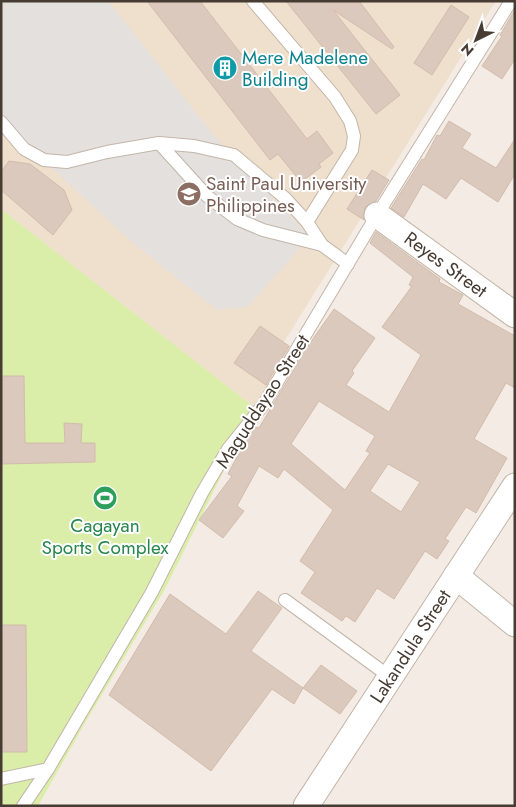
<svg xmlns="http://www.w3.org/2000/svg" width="516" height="807" font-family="Jost,sans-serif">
<rect width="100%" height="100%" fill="#f4ece4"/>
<!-- education -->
<path fill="#efdfcd" d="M1 1H496L284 342 296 351 255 408 1 209Z"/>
<!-- green -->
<path fill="#daeda9" d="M1 209 255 408 165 589 85 723 38 806H1Z"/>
<!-- parking -->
<path fill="#e4e0dd" d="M108 1 215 137 310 237 247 307 217 310 131 241 1 121V2Z"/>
<!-- building -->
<g fill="#dac9bc" stroke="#d2bcab" fill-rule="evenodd">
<path d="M147 1H200L307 139 317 131 333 153 319 164 321 167 301 182 278 154 270 160Z"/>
<path d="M286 1H359L394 47 392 49 333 10 400 95 376 114Z"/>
<path d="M451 5 469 17 432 75 414 63Z"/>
<path d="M515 10V59L502 79 482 66 502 36 500 35Z"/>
<path d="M449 121 471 134 462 148 496 168 515 139V174L498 202 461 178 446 199 423 184 404 217 391 208 422 159 424 160 437 135 440 136Z"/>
<path d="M9 161 30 164 64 190 72 210 53 235 1 190V172Z"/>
<path d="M372 170 389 180 376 201 365 207 364 220 347 209Z"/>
<path d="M376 232 440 279 439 282 463 295 458 304 515 336V388L506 383 474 439 507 458 476 513 466 507 445 539 449 541 437 559 425 551 394 599 377 588 355 622 346 616 342 621 301 593 315 572 300 561 333 510 284 469 278 478 259 466 237 506 244 511 223 538 199 520 232 476 228 474 245 441 256 427 259 428 308 346 334 309 375 338 352 371 354 373 346 385 389 412 421 355 382 327 412 286 409 285 413 277 370 243ZM319 401 375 436 366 451 370 453 345 490 291 444ZM388 464 420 482 401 512 370 491Z"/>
<path d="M260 326 289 346 266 385 234 363Z"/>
<path d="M1 376H24L25 443H65L64 423 82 424 81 443H95V462L1 464Z"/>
<path d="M258 591 282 608 251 651 303 688 294 704 272 689 211 771 109 695 170 594 226 634Z"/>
<path d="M1 625H26L27 752H1Z"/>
<path d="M321 665 357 691 340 714 303 688Z"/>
</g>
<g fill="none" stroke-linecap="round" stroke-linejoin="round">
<defs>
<g id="service">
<path d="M253 1 335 97 350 121 354 136 352 150 307 222"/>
<path d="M1 122 24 149 44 160 67 162 107 152 159 143 207 196 237 219 263 230 322 245 348 264"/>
<path d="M159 143 194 146 234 155 285 198 307 222 322 245"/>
<path d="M285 600 390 677"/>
<path d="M1 779 48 769"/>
<path d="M23 806 48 769 152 592 202 493 228 449 264 404 377 215 511 1"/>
</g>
<g id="minor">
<path d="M377 215 515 315"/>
<path d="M456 576 515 624"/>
<path d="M306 806 515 486"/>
</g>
</defs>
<!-- service casing -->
<use href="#service" stroke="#c3b5a9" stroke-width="14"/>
<!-- minor casing -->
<use href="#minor" stroke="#c3b5a9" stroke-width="27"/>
<!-- service -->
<use href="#service" stroke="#fff" stroke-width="12"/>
<!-- minor -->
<use href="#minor" stroke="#fff" stroke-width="25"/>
</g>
<!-- icons -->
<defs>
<symbol id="building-disc" viewBox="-11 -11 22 22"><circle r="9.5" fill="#0f9aa8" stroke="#fff"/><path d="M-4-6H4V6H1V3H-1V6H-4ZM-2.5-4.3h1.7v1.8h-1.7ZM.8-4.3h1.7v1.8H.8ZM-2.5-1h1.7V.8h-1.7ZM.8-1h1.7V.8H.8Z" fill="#fff"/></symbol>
<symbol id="university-disc" viewBox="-11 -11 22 22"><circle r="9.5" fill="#8d6e63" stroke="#fff"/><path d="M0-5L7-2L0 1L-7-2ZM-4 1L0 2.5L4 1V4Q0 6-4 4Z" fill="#fff"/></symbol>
<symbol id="stadium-disc" viewBox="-11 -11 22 22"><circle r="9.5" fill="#2e9e5b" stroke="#fff"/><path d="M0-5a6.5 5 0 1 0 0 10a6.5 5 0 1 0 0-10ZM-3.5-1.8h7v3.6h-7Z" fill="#fff"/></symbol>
</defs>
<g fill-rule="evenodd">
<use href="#building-disc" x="211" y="54" width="28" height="28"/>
<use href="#university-disc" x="175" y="180" width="28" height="28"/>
<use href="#stadium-disc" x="91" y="484" width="28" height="28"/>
</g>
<g text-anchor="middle" stroke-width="4" stroke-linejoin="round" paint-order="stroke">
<!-- culture labels -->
<g font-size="19" fill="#0d838f" stroke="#fff" text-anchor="start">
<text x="242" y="64">Mere Madelene<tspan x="242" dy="22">Building</tspan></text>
</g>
<!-- education labels -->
<g font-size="19" fill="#785e54" stroke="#fff" text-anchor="start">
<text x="206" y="190">Saint Paul University<tspan x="206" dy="22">Philippines</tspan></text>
</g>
<!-- street labels -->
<g font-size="19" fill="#473c33" stroke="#fff">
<text transform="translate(446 264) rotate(36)" y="7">Reyes Street</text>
<text transform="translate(262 401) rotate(-57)" y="7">Maguddayao Street</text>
<text transform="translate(410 646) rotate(-57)" y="7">Lakandula Street</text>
</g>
<!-- leisure labels -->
<g font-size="19" fill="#27864d" stroke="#fff">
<text x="105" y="532">Cagayan<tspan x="105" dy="22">Sports Complex</tspan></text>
</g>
</g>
<!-- border -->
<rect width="516" height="807" fill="none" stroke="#473c33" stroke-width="5"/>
<!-- north arrow -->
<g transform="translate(476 40) rotate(222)" stroke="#ffffff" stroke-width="4" paint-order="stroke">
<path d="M0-4L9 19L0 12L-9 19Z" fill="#473c33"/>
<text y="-8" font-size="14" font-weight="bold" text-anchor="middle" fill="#473c33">N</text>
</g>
</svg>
